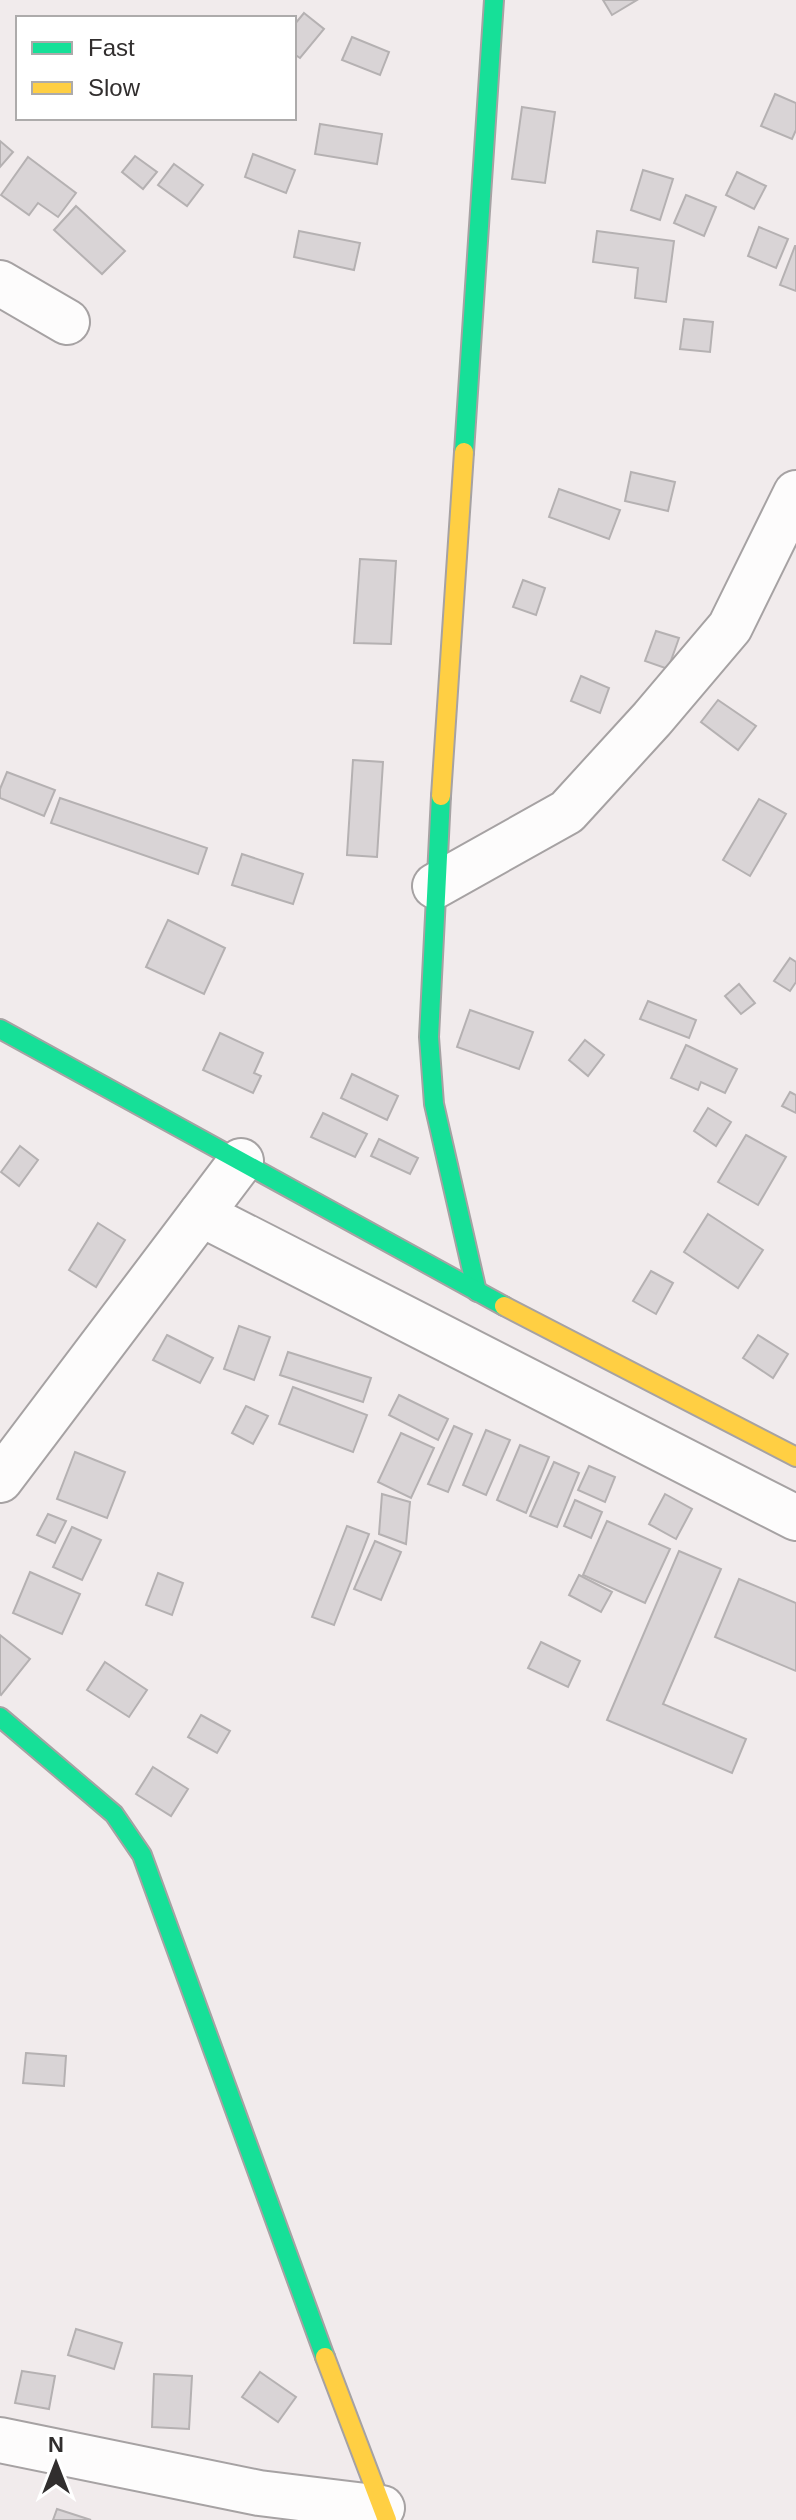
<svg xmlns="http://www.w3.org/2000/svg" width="796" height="2520" font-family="Helvetica,sans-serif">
<rect width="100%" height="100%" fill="#f1ebec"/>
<!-- building -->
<g fill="#d9d4d6" stroke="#b5b1b2" stroke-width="2">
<path d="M603 0H637L612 15Z"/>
<path d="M304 13 324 29 300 58 294 54V25Z"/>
<path d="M352 37 389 52 380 75 342 60Z"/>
<path d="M775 94 796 103V130L792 139 761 126Z"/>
<path d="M522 107 555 112 545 183 512 179Z"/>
<path d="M320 124 382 134 377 164 315 154Z"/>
<path d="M0 141 13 152 0 167Z"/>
<path d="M253 154 295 170 286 193 245 177Z"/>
<path d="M135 156 157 172 143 189 122 172Z"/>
<path d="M28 157 76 193 58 217 38 203 29 215 1 195Z"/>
<path d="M174 164 203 185 187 206 158 185Z"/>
<path d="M643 170 673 179 660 220 631 210Z"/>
<path d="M737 172 766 186 754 209 726 195Z"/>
<path d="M686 195 716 207 704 236 674 223Z"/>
<path d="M76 206 125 251 102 274 54 230Z"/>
<path d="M759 227 788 239 776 268 748 256Z"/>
<path d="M299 231 360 243 354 270 294 257Z"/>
<path d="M597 231 674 241 666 302 635 298 638 268 593 262Z"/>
<path d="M795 246H796V291L780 285Z"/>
<path d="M684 319 713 322 710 352 680 349Z"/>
<path d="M631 472 675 482 668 511 625 501Z"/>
<path d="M559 489 620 510 609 539 549 517Z"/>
<path d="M360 559 396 561 391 644 354 643Z"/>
<path d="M523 580 545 588 536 615 513 607Z"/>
<path d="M656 631 679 638 668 669 645 661Z"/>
<path d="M581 676 609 688 600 713 571 701Z"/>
<path d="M718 700 756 726 738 750 701 722Z"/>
<path d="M353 760 383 762 377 857 347 855Z"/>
<path d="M7 772 55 790 44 816 0 798V789Z"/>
<path d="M60 798 207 848 198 874 51 823Z"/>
<path d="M759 799 786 814 750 876 723 860Z"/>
<path d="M242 854 303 874 293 904 232 885Z"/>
<path d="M168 920 225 948 204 994 146 967Z"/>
<path d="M790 958 796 962V982L790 991 774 981Z"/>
<path d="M739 984 755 1003 741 1014 725 996Z"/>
<path d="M648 1001 696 1020 689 1038 640 1019Z"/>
<path d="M470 1010 533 1032 519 1069 457 1047Z"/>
<path d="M220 1033 263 1053 254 1073 261 1076 253 1093 203 1070Z"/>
<path d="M585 1040 604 1055 588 1076 569 1060Z"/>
<path d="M686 1045 737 1069 725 1093 701 1082 698 1090 671 1078Z"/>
<path d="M352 1074 398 1096 387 1120 341 1098Z"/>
<path d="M790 1092 796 1095V1113L782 1106Z"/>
<path d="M708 1108 731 1122 716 1146 694 1131Z"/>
<path d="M323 1113 367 1134 355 1157 311 1137Z"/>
<path d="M746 1135 786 1157 758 1205 718 1182Z"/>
<path d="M379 1139 418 1158 410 1174 371 1156Z"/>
<path d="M20 1146 38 1160 19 1186 1 1172Z"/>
<path d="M708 1214 763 1250 738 1288 684 1252Z"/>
<path d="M98 1223 125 1240 96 1287 69 1270Z"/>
<path d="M651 1271 673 1283 656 1314 633 1301Z"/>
<path d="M239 1326 270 1337 254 1380 224 1369Z"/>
<path d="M167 1335 213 1358 200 1383 153 1360Z"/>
<path d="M758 1335 788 1354 773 1378 743 1358Z"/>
<path d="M288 1352 371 1378 363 1402 280 1375Z"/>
<path d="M293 1387 367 1415 353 1452 279 1424Z"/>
<path d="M399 1395 448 1419 438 1440 389 1415Z"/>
<path d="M246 1406 268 1416 253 1444 232 1433Z"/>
<path d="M454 1426 472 1434 448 1492 428 1484Z"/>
<path d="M486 1430 510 1440 486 1495 463 1485Z"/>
<path d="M401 1433 434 1448 411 1498 378 1482Z"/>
<path d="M520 1445 549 1457 526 1513 497 1500Z"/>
<path d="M75 1452 125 1472 107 1518 57 1499Z"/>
<path d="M554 1462 579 1473 557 1527 530 1516Z"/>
<path d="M589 1466 615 1477 605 1502 578 1490Z"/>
<path d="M382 1494 410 1502 406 1544 379 1534Z"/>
<path d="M665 1494 692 1509 676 1539 649 1524Z"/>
<path d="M575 1500 602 1512 591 1538 564 1526Z"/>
<path d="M48 1514 66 1521 55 1543 37 1535Z"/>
<path d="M607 1521 670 1549 645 1603 583 1575Z"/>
<path d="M347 1526 369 1534 334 1625 312 1617Z"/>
<path d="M72 1527 101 1540 82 1580 53 1567Z"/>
<path d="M375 1541 401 1552 381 1600 354 1589Z"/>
<path d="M679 1551 721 1569 663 1704 746 1739 732 1773 607 1720Z"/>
<path d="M30 1572 80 1594 62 1634 13 1613Z"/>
<path d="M158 1573 183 1583 172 1615 146 1605Z"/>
<path d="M579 1575 612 1592 601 1612 569 1595Z"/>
<path d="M739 1579 796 1603V1671L715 1637Z"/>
<path d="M0 1635 30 1659 1 1695 0 1694Z"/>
<path d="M541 1642 580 1661 568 1687 528 1668Z"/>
<path d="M105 1662 147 1690 129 1717 87 1690Z"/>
<path d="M201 1715 230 1731 217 1753 188 1737Z"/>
<path d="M153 1767 188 1789 171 1816 136 1794Z"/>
<path d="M26 2053 66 2056 64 2086 23 2083Z"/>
<path d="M76 2329 122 2343 114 2369 68 2355Z"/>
<path d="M22 2371 55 2376 49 2409 15 2403Z"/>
<path d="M260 2372 296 2397 278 2422 242 2397Z"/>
<path d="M154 2374 192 2376 189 2429 152 2427Z"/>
<path d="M57 2509 91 2520H53Z"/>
</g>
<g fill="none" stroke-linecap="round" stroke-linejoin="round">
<defs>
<g id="street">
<path d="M0 283 67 322"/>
<path d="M435 886 567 812 652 719 730 627 796 493"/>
<path d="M201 1214 796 1518"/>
<path d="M0 1480 241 1161"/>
<path d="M0 2440 259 2493 382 2508"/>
</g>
<g id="fast">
<path d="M464 452 494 0"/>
<path d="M441 796 429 1037 434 1104 477 1292"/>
<path d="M0 1029 504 1306"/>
<path d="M0 1717 114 1814 142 1855 325 2357"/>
</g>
<g id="slow">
<path d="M441 796 464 452"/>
<path d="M504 1306 796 1457"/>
<path d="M325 2357 387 2520"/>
</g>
</defs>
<!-- street casing -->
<use href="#street" stroke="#a6a2a3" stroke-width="48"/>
<!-- fast casing -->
<use href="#fast" stroke="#a6a2a3" stroke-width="22"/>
<!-- slow casing -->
<use href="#slow" stroke="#a6a2a3" stroke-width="22"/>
<!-- street -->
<use href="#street" stroke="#fdfcfc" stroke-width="44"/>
<!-- fast -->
<use href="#fast" stroke="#16e098" stroke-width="18"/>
<!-- slow -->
<use href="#slow" stroke="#ffcf43" stroke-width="18"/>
</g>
<!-- legend -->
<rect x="16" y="16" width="280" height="104" fill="#ffffff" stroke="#adabab" stroke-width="2"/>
<rect x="32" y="42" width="40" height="12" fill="#16e098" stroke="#adabab" stroke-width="2"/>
<text x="88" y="56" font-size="24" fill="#312e2e">Fast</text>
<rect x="32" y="82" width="40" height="12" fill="#ffcf43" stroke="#adabab" stroke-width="2"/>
<text x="88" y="96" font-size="24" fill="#312e2e">Slow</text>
<!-- north arrow -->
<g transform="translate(56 2464)" stroke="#ffffff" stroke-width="6" paint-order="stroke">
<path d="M0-6L14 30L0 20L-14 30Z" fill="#312e2e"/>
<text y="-12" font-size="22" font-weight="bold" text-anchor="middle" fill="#312e2e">N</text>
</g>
</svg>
